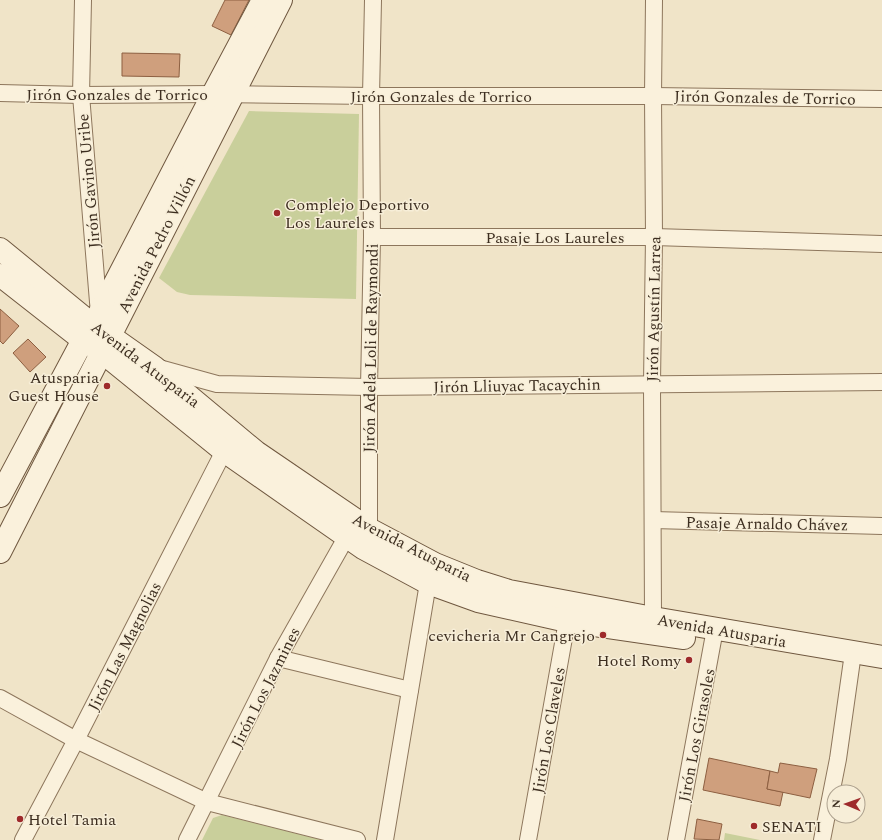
<svg xmlns="http://www.w3.org/2000/svg" width="882" height="840" font-family="Spectral,serif">
<rect width="100%" height="100%" fill="#f0e4c8"/>
<!-- green -->
<g fill="#c9cf9b">
<path d="M249 111 359 114 356 299 190 295 177 292 159 278Z"/>
<path d="M222 815 322 840H202L213 818Z"/>
<path d="M725 833 760 840H724Z"/>
</g>
<!-- building -->
<g fill="#cf9f7d" stroke="#8d5f41">
<path d="M225 0H249L231 35 212 26Z"/>
<path d="M122 53 180 54 179 77 122 76Z"/>
<path d="M0 309 19 326 3 344 0 341Z"/>
<path d="M28 339 46 357 30 372 13 353Z"/>
<path d="M709 758 770 771 767 789 783 792 780 806 703 790Z"/>
<path d="M780 763 817 769 810 798 767 789 770 771 778 773Z"/>
<path d="M697 819 722 824 719 840 694 839Z"/>
</g>
<g fill="none" stroke-linecap="round" stroke-linejoin="round">
<defs>
<g id="street">
<path d="M83 0 81 95 99 314"/>
<path d="M0 93 81 95 213 94 371 96H653L882 99"/>
<path d="M372 237H654L882 244"/>
<path d="M159 368 217 384 369 387 882 382"/>
<path d="M653 520 882 526"/>
<path d="M369 529V387L372 237 371 96 373 0"/>
<path d="M653 618 652 384 654 237 653 96 654 0"/>
<path d="M278 658 410 690"/>
<path d="M0 698 76 740 207 802 357 840"/>
<path d="M23 840 76 740 224 451"/>
<path d="M187 840 278 658 347 536"/>
<path d="M385 840 428 583"/>
<path d="M528 840 567 621"/>
<path d="M676 840 715 629"/>
<path d="M822 840 838 759 853 653"/>
</g>
<g id="secondary">
<path d="M0 249 83 317 154 367 256 452 369 529 435 564 477 581 509 591 653 618 882 657"/>
<path d="M0 275 83 340 102 352 224 451 363 548 428 583 478 601 567 621 684 638"/>
<path d="M0 496 83 340 99 314 213 94 263 0"/>
<path d="M0 552 281 0"/>
</g>
</defs>
<!-- street casing -->
<use href="#street" stroke="#8d765c" stroke-width="18"/>
<!-- secondary casing -->
<use href="#secondary" stroke="#6f573f" stroke-width="24"/>
<!-- street -->
<use href="#street" stroke="#faf1dc" stroke-width="16"/>
<!-- secondary -->
<use href="#secondary" stroke="#faf1dc" stroke-width="22"/>
</g>
<!-- markers -->
<g fill="#9e2a2b" stroke="#f7eed8" stroke-width="1.5">
<circle cx="277" cy="213" r="4"/>
<circle cx="107" cy="386" r="4"/>
<circle cx="603" cy="635" r="4"/>
<circle cx="689" cy="660" r="4"/>
<circle cx="20" cy="819" r="4"/>
<circle cx="754" cy="826" r="4"/>
</g>
<g text-anchor="middle" stroke-width="3" stroke-linejoin="round" paint-order="stroke">
<!-- street labels -->
<g font-size="16" fill="#3d2e20" stroke="#f7eed8">
<text x="117" y="100">Jirón Gonzales de Torrico</text>
<text x="441" y="102">Jirón Gonzales de Torrico</text>
<text transform="translate(765 97) rotate(1)" y="6">Jirón Gonzales de Torrico</text>
<text transform="translate(88 181) rotate(-95)" y="6">Jirón Gavino Uribe</text>
<text x="555" y="243">Pasaje Los Laureles</text>
<text transform="translate(156 244) rotate(-63)" y="6">Avenida Pedro Villón</text>
<text transform="translate(653 309) rotate(-89)" y="6">Jirón Agustín Larrea</text>
<text transform="translate(370 348) rotate(-89)" y="6">Jirón Adela Loli de Raymondi</text>
<text transform="translate(146 364) rotate(37)" y="6">Avenida Atusparia</text>
<text transform="translate(517 385) rotate(-1)" y="6">Jirón Lliuyac Tacaychin</text>
<text transform="translate(767 523) rotate(1)" y="6">Pasaje Arnaldo Chávez</text>
<text transform="translate(412 547) rotate(27)" y="6">Avenida Atusparia</text>
<text transform="translate(722 630) rotate(10)" y="6">Avenida Atusparia</text>
<text transform="translate(124 646) rotate(-63)" y="6">Jirón Las Magnolias</text>
<text transform="translate(265 687) rotate(-63)" y="6">Jirón Los Jazmines</text>
<text transform="translate(548 730) rotate(-80)" y="6">Jirón Los Claveles</text>
<text transform="translate(696 735) rotate(-79)" y="6">Jirón Los Girasoles</text>
</g>
<!-- poi labels -->
<g font-size="16" fill="#3d2e20" stroke="#f7eed8" text-anchor="start">
<text x="285" y="210">Complejo Deportivo<tspan x="285" dy="18">Los Laureles</tspan></text>
<text x="99" y="383" text-anchor="end">Atusparia<tspan x="99" dy="18">Guest House</tspan></text>
<text x="595" y="641" text-anchor="end">cevicheria Mr Cangrejo</text>
<text x="681" y="666" text-anchor="end">Hotel Romy</text>
<text x="28" y="825">Hotel Tamia</text>
<text x="762" y="832">SENATI</text>
</g>
</g>
<!-- north arrow -->
<g transform="translate(846 804) rotate(272)"><circle r="19" fill="#f7eed8" stroke="#ada18e"/>
<path d="M0-3L7 15L0 10L-7 15Z" fill="#9e2a2b"/>
<text y="-6" font-size="11" font-weight="bold" text-anchor="middle" fill="#3d2e20">N</text>
</g>
</svg>
